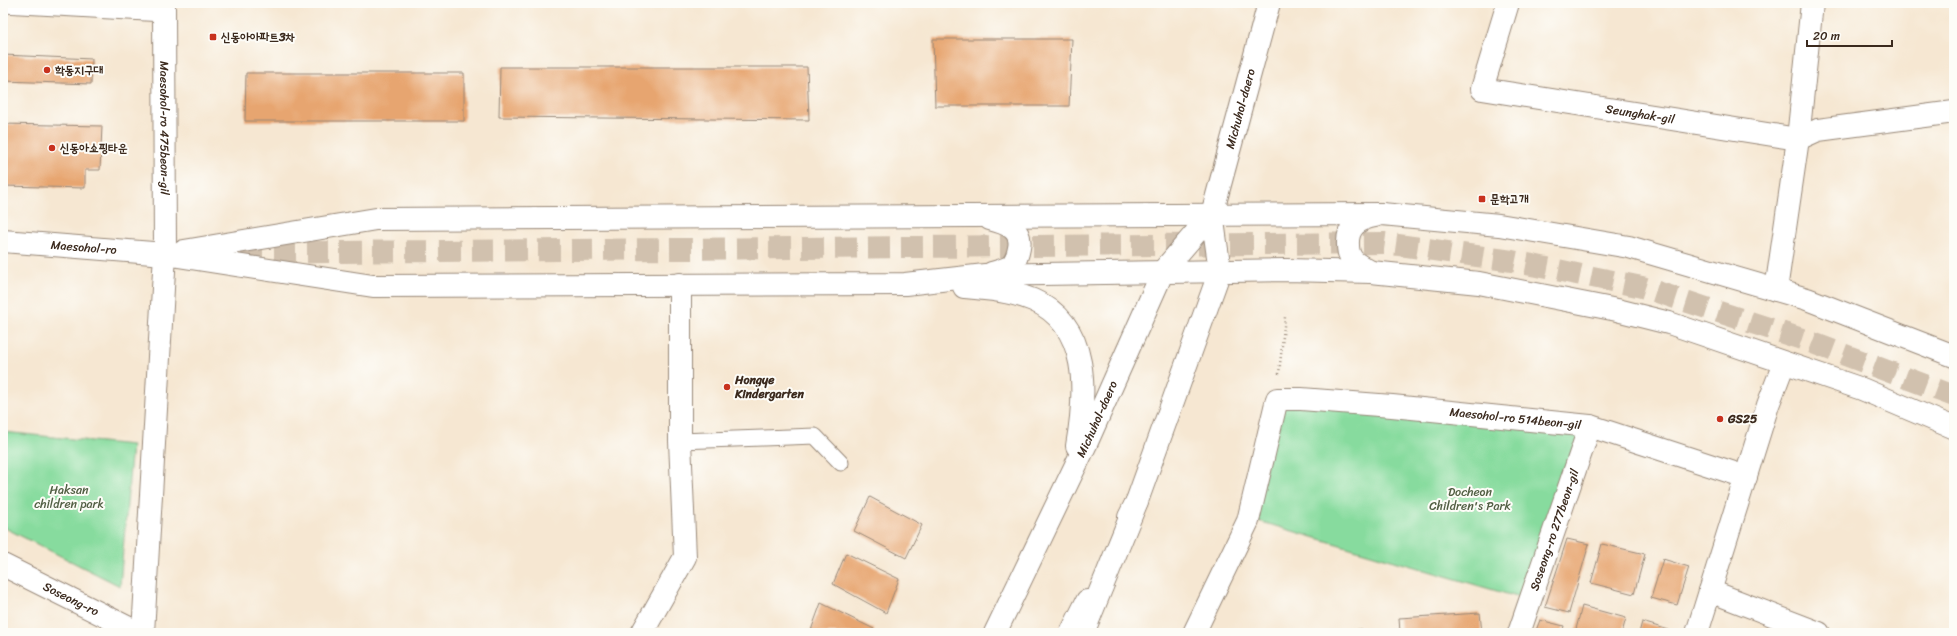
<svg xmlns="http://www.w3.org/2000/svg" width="1957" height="636" font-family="Sriracha,'Poor Story',sans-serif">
<rect width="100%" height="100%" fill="#fdfcf7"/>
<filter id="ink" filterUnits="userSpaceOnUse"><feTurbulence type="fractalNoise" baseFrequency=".025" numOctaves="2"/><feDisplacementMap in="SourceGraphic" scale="8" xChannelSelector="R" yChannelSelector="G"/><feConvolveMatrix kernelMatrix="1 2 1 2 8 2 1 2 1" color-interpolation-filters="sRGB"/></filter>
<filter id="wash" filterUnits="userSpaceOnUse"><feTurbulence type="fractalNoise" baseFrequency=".012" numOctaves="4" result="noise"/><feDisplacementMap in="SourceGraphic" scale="16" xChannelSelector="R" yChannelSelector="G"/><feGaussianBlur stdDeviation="0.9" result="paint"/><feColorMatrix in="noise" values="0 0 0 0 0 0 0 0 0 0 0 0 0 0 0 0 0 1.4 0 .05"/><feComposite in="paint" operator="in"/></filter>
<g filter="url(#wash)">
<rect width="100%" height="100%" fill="#f6e7d2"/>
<!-- green -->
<g fill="#87db9e" stroke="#61825e">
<path d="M1280 402 1588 427 1524 599 1255 520Z"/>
<path d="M3 432 132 445 120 586 3 527Z"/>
</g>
<g id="blocks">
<!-- building -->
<g fill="#e7a56f">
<path d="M933 39H1072L1069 106H935Z"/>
<path d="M3 55 92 59 91 84 3 81Z"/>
<path d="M500 67H807L809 120 499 117Z"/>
<path d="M246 73H464V121H245Z"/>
<path d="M3 124 102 126 100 170H85V188L3 186Z"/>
<path d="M870 497 922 525 906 558 854 531Z"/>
<path d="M1567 539 1589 544 1569 613 1545 607Z"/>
<path d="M1602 544 1645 554 1634 594 1591 583Z"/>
<path d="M846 553 899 579 886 613 833 584Z"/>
<path d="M1663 559 1689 567 1677 605 1651 598Z"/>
<path d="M821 603 874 629 873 633H810Z"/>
<path d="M1582 606 1626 618 1622 633H1575Z"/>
<path d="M1480 613 1482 633H1400L1399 618Z"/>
<path d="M1540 620 1564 626 1562 633H1535Z"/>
<path d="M1642 622 1669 630 1668 633H1639Z"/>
<path d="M1362 629V633H1327V632Z"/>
</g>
</g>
</g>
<g filter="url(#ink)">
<use href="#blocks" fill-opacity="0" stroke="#988878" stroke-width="1"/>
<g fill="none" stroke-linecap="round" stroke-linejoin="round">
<!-- secondary-tunnel -->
<path stroke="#d1c1ae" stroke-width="22" stroke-dasharray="22 11" stroke-linecap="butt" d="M208 253 1384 243 1512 261 1642 287 1805 340 1954 396"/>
<defs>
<g id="service">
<path d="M3 5 164 14"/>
<path d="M680 441 815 436 841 463"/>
</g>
<g id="minor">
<path id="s1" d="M164 3 165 254"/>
<path id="s2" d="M1508 3 1482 89 1798 139 1818 130 1954 112"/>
<path d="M1776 290 1798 139 1812 3"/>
<path d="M1710 591 1819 633"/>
<path d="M642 633 685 557 680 441V284"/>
<path id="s3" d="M1194 633 1248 521 1277 399H1301L1392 406 1590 426 1746 477"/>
<path id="s4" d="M1519 633 1590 426"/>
<path d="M1697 633 1768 405 1784 363"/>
</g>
<g id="tertiary">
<path id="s5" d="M3 565 139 633"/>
<path d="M143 633 165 254"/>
</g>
<g id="secondary">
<path d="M990 219C1006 223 1023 229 1019 248 1018 254 1016 260 1012 265 1007 269 998 271 992 273"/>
<path id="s6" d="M3 241 165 254 373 286 905 284 985 275 1286 270 1371 272 1479 283 1617 310 1669 323 1862 389 1954 428"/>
<path d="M184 251 376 219 1382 214 1499 225 1629 247 1807 299 1954 356"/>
<path d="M1371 272C1366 269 1360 266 1355 262 1350 258 1348 251 1348 245 1347 226 1359 219 1375 216"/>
<path d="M964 287C987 289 1011 291 1033 300 1091 325 1086 394 1077 446"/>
<path id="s7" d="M1129 517 1137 501 1220 271 1212 214 1269 3"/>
<path id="s8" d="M995 633 1086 444 1163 271 1212 214"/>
<path d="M1071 633 1087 601"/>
</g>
<path id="motorway" d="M1083 633 1137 501"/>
</defs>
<!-- service casing -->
<use href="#service" stroke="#988878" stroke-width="17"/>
<!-- minor casing -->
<use href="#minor" stroke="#988878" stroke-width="24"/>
<!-- tertiary casing -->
<use href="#tertiary" stroke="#988878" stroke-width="24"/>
<!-- secondary casing -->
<use href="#secondary" stroke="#988878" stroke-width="24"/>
<!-- motorway casing -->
<use href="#motorway" stroke="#988878" stroke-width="24"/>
<!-- path -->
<path stroke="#988878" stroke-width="2.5" stroke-dasharray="1 3" stroke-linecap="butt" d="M1279 374 1285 317"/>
<!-- service -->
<use href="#service" stroke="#fff" stroke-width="15"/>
<!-- minor -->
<use href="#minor" stroke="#fff" stroke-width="22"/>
<!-- tertiary -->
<use href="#tertiary" stroke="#fff" stroke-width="22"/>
<!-- secondary -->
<use href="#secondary" stroke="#fff" stroke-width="22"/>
<!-- motorway -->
<use href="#motorway" stroke="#fff" stroke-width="22"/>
</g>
</g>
<!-- markers -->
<g fill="#c8321e" stroke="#fdfcf7" stroke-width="1.5">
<rect x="209" y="33" width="8" height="8" rx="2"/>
<circle cx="47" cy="70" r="4"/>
<circle cx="52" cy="148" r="4"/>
<rect x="1478" y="195" width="8" height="8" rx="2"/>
<circle cx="727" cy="387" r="4"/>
<circle cx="1720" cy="419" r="4"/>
</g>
<g text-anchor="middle" stroke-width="4" stroke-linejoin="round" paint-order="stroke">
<!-- poi labels -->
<g font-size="12" font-weight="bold" fill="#3b2a1e" stroke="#fdfcf7" text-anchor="start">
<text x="221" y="41">신동아아파트3차</text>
<text x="55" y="74">학동지구대</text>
<text x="60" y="152">신동아쇼핑타운</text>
<text x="1490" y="203">문학고개</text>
<text x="735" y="384">Hongye<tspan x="735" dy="14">Kindergarten</tspan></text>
<text x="1728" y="423">GS25</text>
</g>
<!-- street labels -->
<g font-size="12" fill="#3b2a1e" stroke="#fdfcf7">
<text dy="4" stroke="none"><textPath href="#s7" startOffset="429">Michuhol-daero</textPath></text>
<text dy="4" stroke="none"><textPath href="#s2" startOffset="250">Seunghak-gil</textPath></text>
<text dy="4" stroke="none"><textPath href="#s1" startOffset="125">Maesohol-ro 475beon-gil</textPath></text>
<text dy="4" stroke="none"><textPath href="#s6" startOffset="81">Maesohol-ro</textPath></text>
<text dy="4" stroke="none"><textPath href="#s8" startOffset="237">Michuhol-daero</textPath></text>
<text dy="4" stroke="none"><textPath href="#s3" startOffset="489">Maesohol-ro 514beon-gil</textPath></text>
<text dy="4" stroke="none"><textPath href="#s4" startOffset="109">Soseong-ro 277beon-gil</textPath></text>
<text dy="4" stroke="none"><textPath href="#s5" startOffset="76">Soseong-ro</textPath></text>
</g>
<!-- park labels -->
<g font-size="12" fill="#525f44" stroke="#fdfcf7">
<text x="69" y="494">Haksan<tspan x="69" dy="14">children park</tspan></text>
<text x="1470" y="496">Docheon<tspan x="1470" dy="14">Children's Park</tspan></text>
</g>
</g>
<!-- margin -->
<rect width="1957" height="636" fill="none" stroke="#fdfcf7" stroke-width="16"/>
<!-- scale -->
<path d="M1807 40v6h85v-6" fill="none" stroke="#3b2a1e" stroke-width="2"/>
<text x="1813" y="40" font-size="12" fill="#3b2a1e" stroke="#fdfcf7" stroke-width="3" paint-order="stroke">20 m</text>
</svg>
